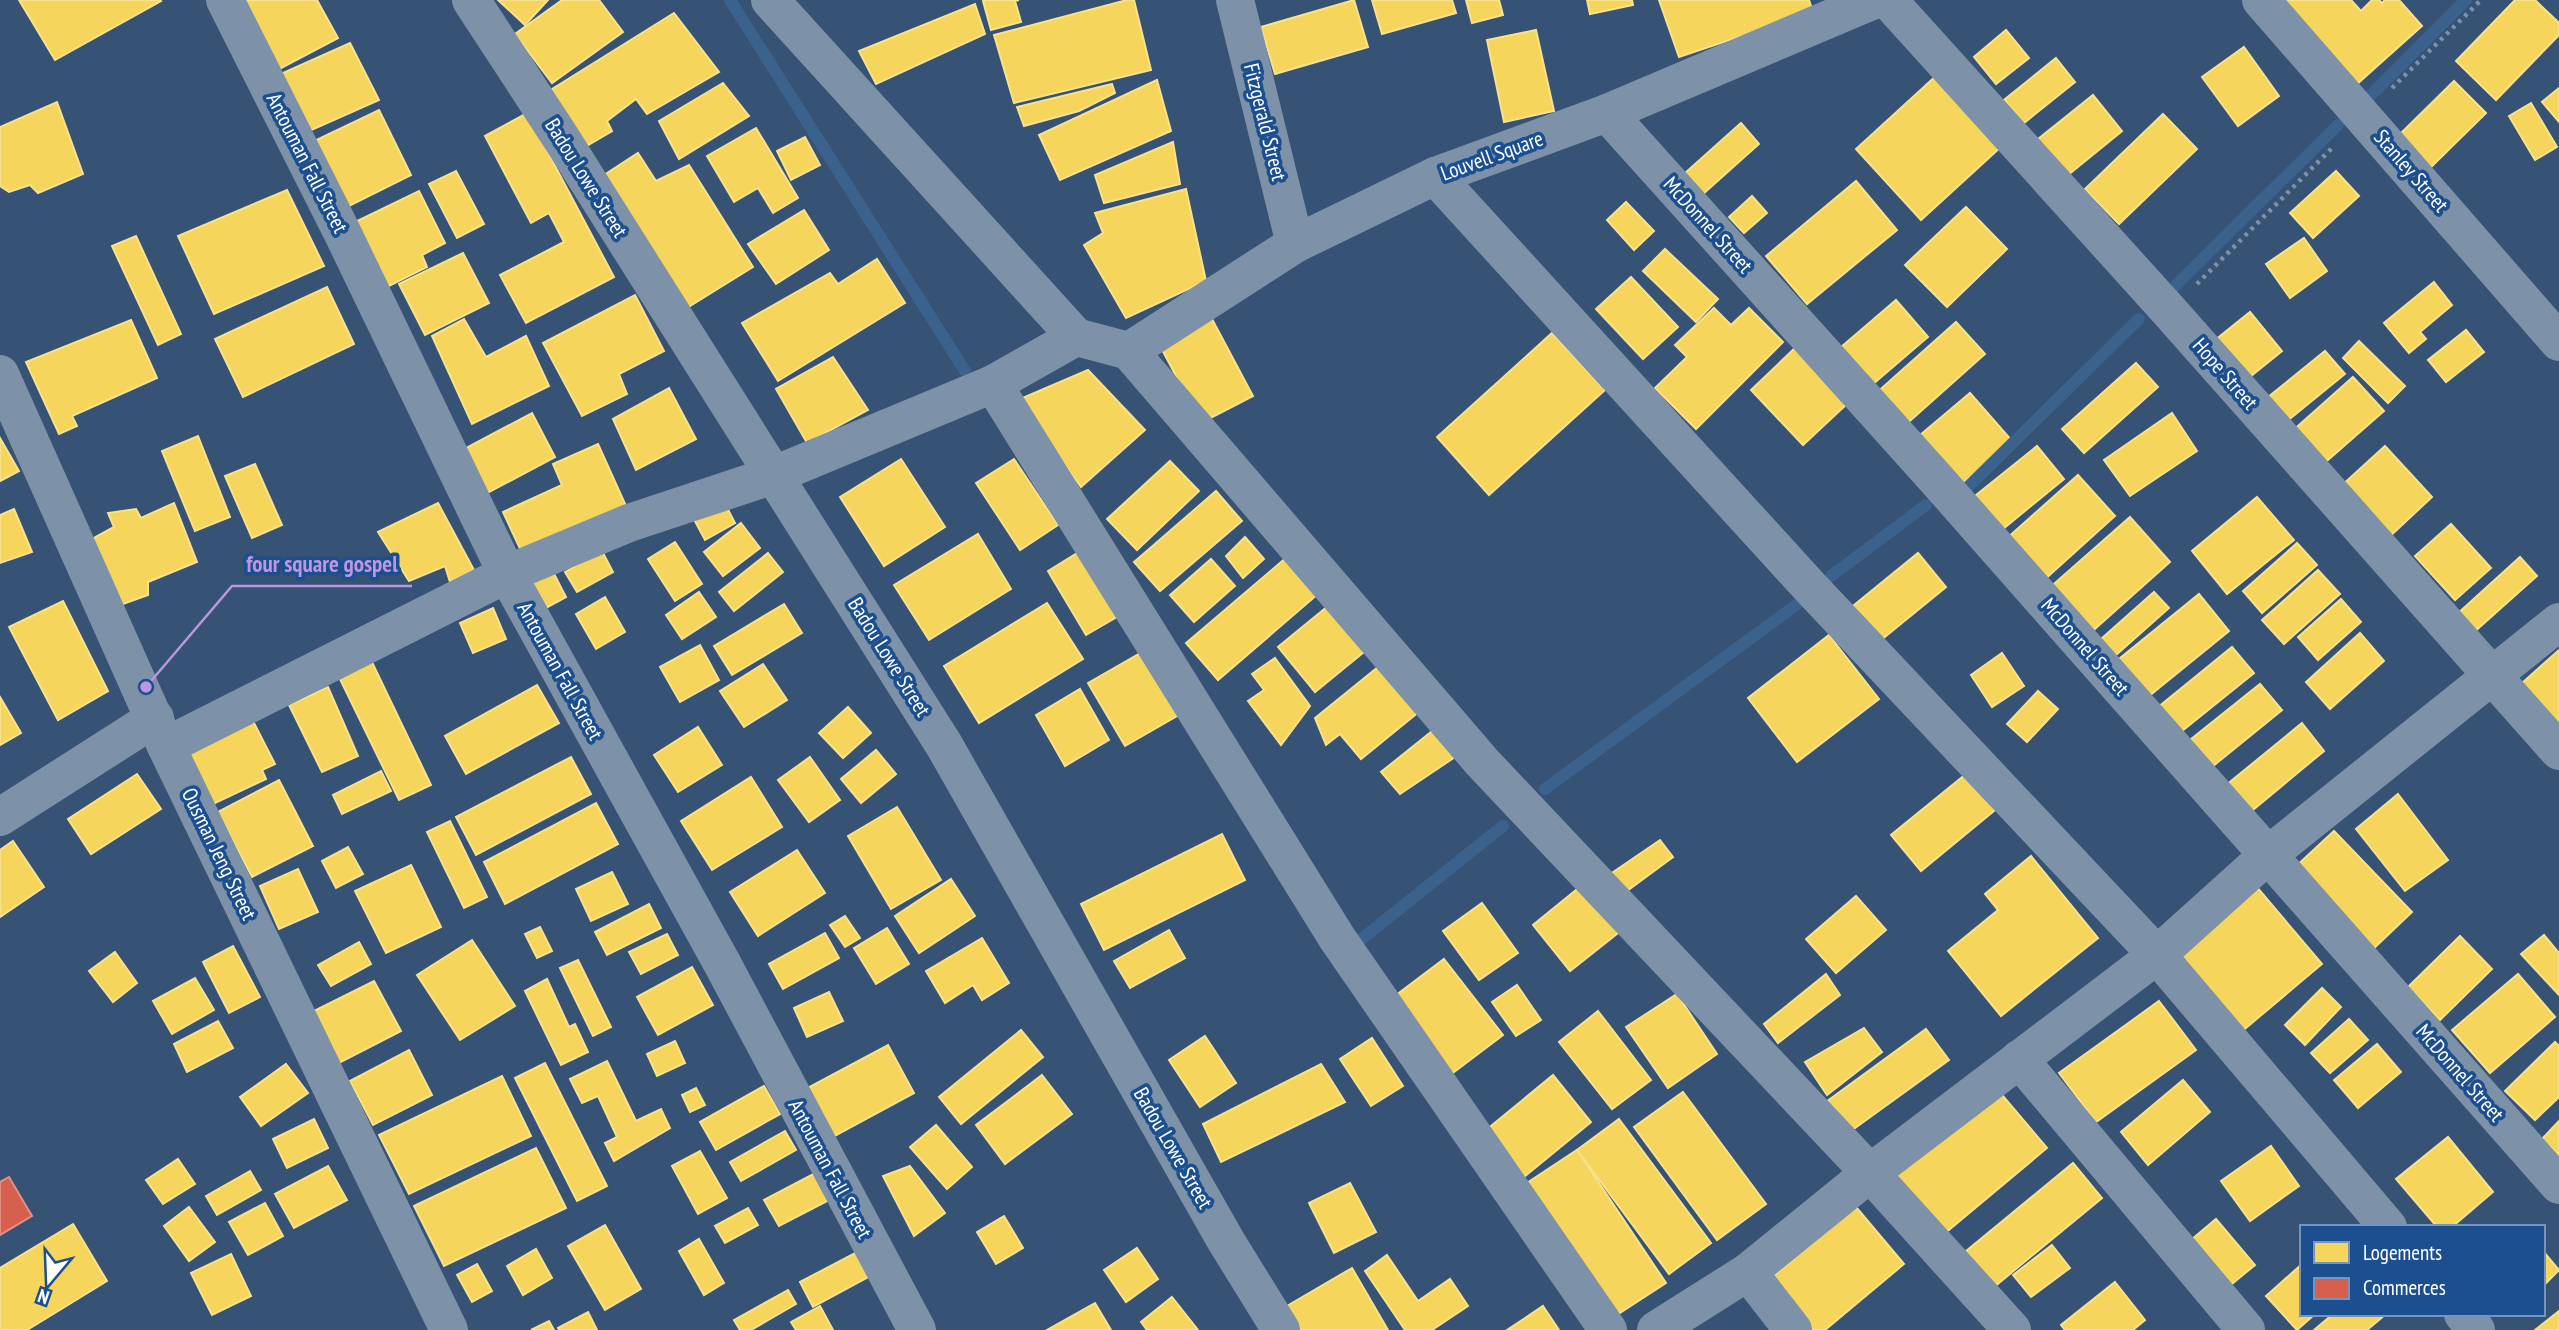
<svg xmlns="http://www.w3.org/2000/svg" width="2559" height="1330" font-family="'PT Sans Narrow',sans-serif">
<rect width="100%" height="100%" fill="#365274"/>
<!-- homes -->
<g fill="#f6d55c" stroke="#f9e28d" stroke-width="2">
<path d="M19 0H160L161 1 55 60Z"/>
<path d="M230 0H317L338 38 270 74Z"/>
<path d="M498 0H548L525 25Z"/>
<path d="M562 0H599L623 32 552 83 515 34Z"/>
<path d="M987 0H1019L1015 1 1021 22 991 30 983 1Z"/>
<path d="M1127 0H1134L1151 70 1014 103 994 35Z"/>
<path d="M1354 0 1368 47 1275 74 1261 27Z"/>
<path d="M1372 0H1452L1456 13 1382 34Z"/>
<path d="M1466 0H1499L1503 15 1472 23Z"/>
<path d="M1587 0H1632L1633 5 1590 14Z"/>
<path d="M1659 0H1809L1813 12 1679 57Z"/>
<path d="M2281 0H2351L2361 11 2372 0H2379L2382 3 2385 0H2399L2422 26 2356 85Z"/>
<path d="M2515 0H2535L2559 23V35L2496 100 2456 61Z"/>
<path d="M975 4 985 34 876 84 859 51Z"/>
<path d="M674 13 719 72 647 114 636 99 607 121 612 131 583 148 552 89Z"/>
<path d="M1536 30 1554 111 1504 122 1487 40Z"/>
<path d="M2006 30 2029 58 1996 84 1974 57Z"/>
<path d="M350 43 379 100 298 136 274 77Z"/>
<path d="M2244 47 2279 96 2238 126 2202 77Z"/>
<path d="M2056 58 2075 82 2024 123 2004 100Z"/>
<path d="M1937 75 2002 146 1921 220 1856 149Z"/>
<path d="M1157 80 1171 131 1060 180 1039 135Z"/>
<path d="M2454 81 2486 113 2428 170 2396 138Z"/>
<path d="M723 83 749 116 679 159 659 121Z"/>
<path d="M1112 84 1115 93 1079 111 1024 126 1017 107Z"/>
<path d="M2559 88V122L2542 102Z"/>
<path d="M2093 95 2122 131 2063 179 2033 143Z"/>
<path d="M57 102 83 174 38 193 30 185 9 192 0 186V127Z"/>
<path d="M2531 103 2557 147 2535 160 2509 116Z"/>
<path d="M379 110 411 175 339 211 306 145Z"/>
<path d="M527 113 614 277 526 323 500 275 564 242 549 213 531 223 485 136Z"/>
<path d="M2163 114 2197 149 2119 224 2085 189Z"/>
<path d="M1741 123 1759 144 1703 194 1685 173Z"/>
<path d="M756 128 798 198 773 213 758 188 734 202 707 156Z"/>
<path d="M805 137 820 165 791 180 777 151Z"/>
<path d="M1173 142 1180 184 1104 203 1095 175Z"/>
<path d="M638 153 656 181 689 165 753 267 685 309 604 175Z"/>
<path d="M456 171 484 224 457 238 429 184Z"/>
<path d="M2336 171 2359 196 2313 238 2290 213Z"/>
<path d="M1856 181 1897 230 1807 304 1766 256Z"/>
<path d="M1186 189 1206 281 1126 318 1084 245 1103 233 1095 213Z"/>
<path d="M287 190 324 266 214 314 178 236Z"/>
<path d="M419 191 445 243 422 255 427 267 381 290 349 225Z"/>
<path d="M1752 196 1767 213 1744 233 1729 217Z"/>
<path d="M1626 202 1654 231 1634 250 1607 220Z"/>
<path d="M1966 207 2007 249 1947 307 1905 265Z"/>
<path d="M804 210 829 250 776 284 748 244Z"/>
<path d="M136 236 181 334 158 345 112 246Z"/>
<path d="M2304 238 2327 271 2290 298 2266 264Z"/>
<path d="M1665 249 1718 299 1696 322 1643 271Z"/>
<path d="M463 253 489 303 425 335 399 284Z"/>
<path d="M877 259 905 303 778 381 742 323 830 273 838 284Z"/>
<path d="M1631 277 1678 327 1643 359 1596 309Z"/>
<path d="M2434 282 2452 305 2420 332 2426 339 2409 353 2384 323Z"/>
<path d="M327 287 354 344 243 397 215 339Z"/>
<path d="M635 295 664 351 619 374 627 394 582 416 543 343Z"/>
<path d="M1896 300 1928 337 1873 384 1841 347Z"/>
<path d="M1714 308 1731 325 1749 308 1783 342 1696 429 1655 388 1687 357 1675 345Z"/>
<path d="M2250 312 2282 351 2246 380 2214 341Z"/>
<path d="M464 319 486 357 526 336 549 386 472 424 432 336Z"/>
<path d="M1212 319 1253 396 1201 423 1160 346Z"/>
<path d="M131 320 157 378 72 416 77 426 59 434 26 362Z"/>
<path d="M1956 322 1985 354 1903 427 1874 395Z"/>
<path d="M2466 330 2484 352 2446 382 2428 360Z"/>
<path d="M1552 333 1605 390 1489 495 1437 437Z"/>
<path d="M2359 341 2405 386 2388 403 2343 358Z"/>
<path d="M1796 347 1848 403 1803 445 1751 390Z"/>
<path d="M2325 351 2345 374 2281 426 2262 402Z"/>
<path d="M833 357 868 410 807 443 776 389Z"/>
<path d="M2136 363 2158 387 2084 453 2062 429Z"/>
<path d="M1088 370 1145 430 1081 487 1018 400Z"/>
<path d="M2353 377 2384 411 2321 466 2290 433Z"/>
<path d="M669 388 696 439 636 470 613 419Z"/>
<path d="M1970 393 2012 441 1962 484 1920 435Z"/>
<path d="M532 413 555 457 478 498 455 454Z"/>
<path d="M2172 413 2197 451 2130 496 2104 460Z"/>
<path d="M198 436 230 517 195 531 162 451Z"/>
<path d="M0 438 19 471 0 481Z"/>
<path d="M598 444 626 506 522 553 503 512 562 485 553 464Z"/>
<path d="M2037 446 2064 479 1998 533 1970 500Z"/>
<path d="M2385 446 2432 497 2388 538 2340 487Z"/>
<path d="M901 459 945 527 884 566 840 497Z"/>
<path d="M1014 459 1058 525 1020 550 976 483Z"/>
<path d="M1170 461 1199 491 1137 550 1107 519Z"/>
<path d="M255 464 282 525 252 538 225 476Z"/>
<path d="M2078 475 2115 516 2044 580 2006 539Z"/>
<path d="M1216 491 1242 521 1160 591 1134 562Z"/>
<path d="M721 496 735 523 705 540 690 512Z"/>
<path d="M2257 497 2294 540 2227 594 2192 551Z"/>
<path d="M174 503 197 562 148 582V595L123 604 92 539 114 527 108 513 136 509 141 518Z"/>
<path d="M438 503 474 570 450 582 445 566 409 581 378 532Z"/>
<path d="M14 509 32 552 0 563V515Z"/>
<path d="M2130 517 2170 562 2088 635 2047 590Z"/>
<path d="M741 523 760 548 723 576 704 552Z"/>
<path d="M2451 524 2491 568 2455 600 2415 556Z"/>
<path d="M978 534 1011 589 929 640 894 585Z"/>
<path d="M1245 537 1264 559 1243 578 1226 556Z"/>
<path d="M675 542 702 584 675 601 648 559Z"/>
<path d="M2297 543 2317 565 2262 613 2243 591Z"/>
<path d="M602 551 613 572 577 592 565 572Z"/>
<path d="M1079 552 1117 617 1086 635 1048 571Z"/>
<path d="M768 553 783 572 734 611 719 592Z"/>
<path d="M1918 553 1946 587 1881 640 1853 606Z"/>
<path d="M1287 557 1318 594 1218 680 1186 643Z"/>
<path d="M2520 557 2537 576 2473 633 2456 615Z"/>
<path d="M1211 559 1235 586 1194 622 1170 595Z"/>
<path d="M551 568 566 597 546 608 530 579Z"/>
<path d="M2318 570 2340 594 2284 644 2262 620Z"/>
<path d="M699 592 716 617 682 639 666 615Z"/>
<path d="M2154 592 2169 608 2108 662 2093 646Z"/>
<path d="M2199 594 2229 631 2149 696 2119 659Z"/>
<path d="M605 597 625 632 596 649 576 614Z"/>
<path d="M2341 599 2361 622 2318 660 2298 637Z"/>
<path d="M63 601 108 691 58 720 9 627Z"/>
<path d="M1333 602 1370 647 1315 692 1278 647Z"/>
<path d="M1047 603 1083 659 979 723 944 666Z"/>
<path d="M784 604 802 633 732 675 714 646Z"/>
<path d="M493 608 506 639 473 653 460 623Z"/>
<path d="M2360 633 2384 661 2330 709 2306 682Z"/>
<path d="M1829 635 1879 699 1797 762 1748 698Z"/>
<path d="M700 645 719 680 680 702 660 667Z"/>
<path d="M2232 647 2254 673 2172 739 2151 713Z"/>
<path d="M2559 650V725L2522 683Z"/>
<path d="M1142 652 1179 715 1125 746 1088 683Z"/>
<path d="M2002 653 2024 686 1992 707 1971 675Z"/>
<path d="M370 658 431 785 399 800 337 673Z"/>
<path d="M1275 658 1310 706 1281 745 1248 701 1264 690 1252 674Z"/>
<path d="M1383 663 1421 710 1361 759 1340 734 1326 745 1315 718Z"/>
<path d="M763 664 787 700 744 727 720 691Z"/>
<path d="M2260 684 2282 710 2207 771 2185 744Z"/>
<path d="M537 685 559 723 466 774 445 736Z"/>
<path d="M328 687 358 756 322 772 289 705Z"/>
<path d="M1080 689 1109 740 1065 766 1036 715Z"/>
<path d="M2038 691 2058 709 2027 742 2007 724Z"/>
<path d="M0 697 21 733 0 745Z"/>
<path d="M848 707 871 733 843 758 819 733Z"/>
<path d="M250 715 275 764 262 770 266 779 211 805 183 748Z"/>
<path d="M2302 723 2324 751 2248 814 2225 786Z"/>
<path d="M698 727 722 765 678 792 654 755Z"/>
<path d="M1436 728 1458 755 1400 794 1381 772Z"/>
<path d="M876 750 896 774 861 803 841 779Z"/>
<path d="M571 757 591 794 476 855 456 817Z"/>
<path d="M810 757 840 800 809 822 778 780Z"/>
<path d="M381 771 391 791 342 814 333 795Z"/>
<path d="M137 774 161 809 91 854 68 819Z"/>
<path d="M1966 774 1995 810 1921 871 1891 835Z"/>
<path d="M751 777 782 827 712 870 681 821Z"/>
<path d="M279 780 313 846 252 877 218 812Z"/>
<path d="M2398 794 2448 860 2405 891 2356 829Z"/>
<path d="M596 803 618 844 505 904 484 862Z"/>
<path d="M897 807 941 880 891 909 848 836Z"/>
<path d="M450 821 487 897 464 908 427 832Z"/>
<path d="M2334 831 2412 912 2371 951 2293 869Z"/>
<path d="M1222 834 1245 880 1104 950 1081 904Z"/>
<path d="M1660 840 1673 857 1616 899 1603 879Z"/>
<path d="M13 841 44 887 0 917V850Z"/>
<path d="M348 847 363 874 336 888 322 861Z"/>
<path d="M797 850 825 893 758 936 730 892Z"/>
<path d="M2031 856 2098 938 2001 1016 1948 951 1998 910 1985 894Z"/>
<path d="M411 865 441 927 386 953 355 891Z"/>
<path d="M298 869 318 912 279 929 260 886Z"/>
<path d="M612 872 628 904 591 921 576 889Z"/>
<path d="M951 879 975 916 919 953 895 916Z"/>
<path d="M1581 886 1618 933 1570 971 1533 925Z"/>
<path d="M2256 886 2322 964 2234 1038 2168 959Z"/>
<path d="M1856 896 1886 930 1836 973 1806 939Z"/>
<path d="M1482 903 1518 953 1479 980 1443 931Z"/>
<path d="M649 904 661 928 607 955 595 932Z"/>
<path d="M845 916 860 938 845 947 830 925Z"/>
<path d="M540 927 552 951 537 958 525 934Z"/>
<path d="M887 928 909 964 876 984 854 948Z"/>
<path d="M1169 930 1185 958 1130 988 1114 961Z"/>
<path d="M825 933 839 958 783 989 769 964Z"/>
<path d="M667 934 678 955 641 974 629 952Z"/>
<path d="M2544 935 2559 953V995L2521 954Z"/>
<path d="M2460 936 2492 969 2440 1020 2408 987Z"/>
<path d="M982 938 1009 983 982 1000 973 985 945 1003 926 971Z"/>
<path d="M472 940 515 1006 460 1040 417 975Z"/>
<path d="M359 942 371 964 331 986 318 965Z"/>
<path d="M233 946 260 997 229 1013 203 962Z"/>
<path d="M115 952 137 983 113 1002 89 971Z"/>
<path d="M1444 959 1503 1035 1446 1078 1387 1002Z"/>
<path d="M578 960 611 1027 593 1036 560 968Z"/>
<path d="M692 967 713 1005 658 1035 637 997Z"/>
<path d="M1826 974 1840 995 1778 1043 1764 1024Z"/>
<path d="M2518 974 2555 1017 2490 1073 2452 1030Z"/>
<path d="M195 978 214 1010 172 1034 153 1001Z"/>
<path d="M547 979 569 1027 575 1024 588 1052 561 1065 525 991Z"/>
<path d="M374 981 401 1031 337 1064 310 1013Z"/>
<path d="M1517 985 1541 1020 1516 1036 1492 1002Z"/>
<path d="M2322 988 2341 1007 2305 1045 2285 1025Z"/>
<path d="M829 992 843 1021 807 1037 794 1008Z"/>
<path d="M1677 994 1717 1054 1668 1088 1626 1027Z"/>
<path d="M2159 1001 2196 1050 2096 1122 2059 1073Z"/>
<path d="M1598 1011 1651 1080 1612 1109 1559 1042Z"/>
<path d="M2349 1019 2368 1040 2330 1073 2311 1053Z"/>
<path d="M218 1021 233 1048 187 1072 174 1044Z"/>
<path d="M1864 1028 1882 1052 1827 1095 1805 1062Z"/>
<path d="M1926 1029 1949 1060 1848 1133 1826 1102Z"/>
<path d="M1021 1030 1043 1057 961 1124 939 1097Z"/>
<path d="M1205 1036 1236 1083 1200 1107 1169 1060Z"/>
<path d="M1372 1038 1403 1086 1371 1106 1340 1059Z"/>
<path d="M675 1041 685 1063 657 1076 647 1054Z"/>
<path d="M2555 1042 2559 1046V1097L2535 1120 2505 1091Z"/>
<path d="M2377 1044 2401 1072 2358 1108 2334 1080Z"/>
<path d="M888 1045 914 1093 831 1138 804 1090Z"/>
<path d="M409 1050 432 1095 373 1125 350 1081Z"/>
<path d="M607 1061 636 1121 661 1109 670 1128 614 1161 605 1143 617 1137 598 1096 582 1103 570 1079Z"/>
<path d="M545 1063 607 1186 577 1201 515 1078Z"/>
<path d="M286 1064 308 1093 261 1126 240 1097Z"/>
<path d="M1321 1064 1345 1102 1221 1162 1203 1124Z"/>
<path d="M1042 1075 1072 1114 1005 1164 976 1125Z"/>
<path d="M1553 1075 1591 1122 1524 1177 1485 1131Z"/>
<path d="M502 1076 531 1136 409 1194 379 1135Z"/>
<path d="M2183 1080 2210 1112 2148 1165 2121 1132Z"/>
<path d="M764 1086 780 1114 716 1150 700 1122Z"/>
<path d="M696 1088 705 1105 690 1112 682 1095Z"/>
<path d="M1997 1089 2047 1148 1938 1239 1888 1180Z"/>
<path d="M1683 1092 1766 1204 1717 1240 1634 1127Z"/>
<path d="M314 1119 328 1148 287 1168 273 1139Z"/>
<path d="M1619 1119 1711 1243 1669 1274 1577 1150Z"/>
<path d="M2559 1121V1156L2542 1139Z"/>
<path d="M936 1125 972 1167 947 1189 910 1147Z"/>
<path d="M785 1131 796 1150 741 1181 730 1162Z"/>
<path d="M2448 1137 2493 1192 2452 1227H2437L2396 1179Z"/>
<path d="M2271 1146 2299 1186 2250 1221 2221 1181Z"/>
<path d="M536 1148 566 1208 444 1266 414 1206Z"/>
<path d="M1577 1150 1666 1283 1612 1318 1524 1185Z"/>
<path d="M700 1151 727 1198 698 1214 672 1166Z"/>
<path d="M178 1159 195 1184 163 1204 146 1180Z"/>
<path d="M2073 1163 2102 1198 1994 1287 1965 1252Z"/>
<path d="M328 1166 347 1200 294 1228 275 1194Z"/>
<path d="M910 1166 945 1213 914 1236 883 1176Z"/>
<path d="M250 1171 261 1190 217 1215 206 1196Z"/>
<path d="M817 1172 831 1199 779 1226 764 1200Z"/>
<path d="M1350 1183 1376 1232 1334 1253 1309 1203Z"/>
<path d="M265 1203 283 1236 248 1255 229 1222Z"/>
<path d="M189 1207 215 1242 189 1261 164 1226Z"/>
<path d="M1856 1207 1904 1264 1825 1330H1806L1766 1282Z"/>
<path d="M748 1208 758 1225 725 1243 715 1226Z"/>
<path d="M1004 1216 1023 1248 996 1264 977 1232Z"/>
<path d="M2216 1219 2255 1265 2222 1292 2184 1246Z"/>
<path d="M73 1224 107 1281 27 1330H0V1268Z"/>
<path d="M605 1225 641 1289 605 1310 568 1246Z"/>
<path d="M699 1239 724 1283 704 1295 679 1251Z"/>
<path d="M2052 1245 2070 1268 2031 1297 2013 1275Z"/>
<path d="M1137 1248 1158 1279 1126 1302 1104 1270Z"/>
<path d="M536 1249 552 1278 523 1295 507 1266Z"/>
<path d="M2543 1251 2559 1270 2543 1286Z"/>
<path d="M857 1252 870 1276 813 1307 800 1282Z"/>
<path d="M231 1254 251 1296 212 1315 191 1273Z"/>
<path d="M1387 1255 1418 1301 1450 1279 1468 1306 1432 1330H1405L1365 1271Z"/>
<path d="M477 1264 492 1291 472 1302 457 1275Z"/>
<path d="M2302 1264V1314H2315L2297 1330 2266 1296Z"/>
<path d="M1352 1268 1388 1330H1291L1280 1310Z"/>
<path d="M2115 1282 2145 1320 2133 1330H2065L2061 1325Z"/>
<path d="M788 1290 796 1304 751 1330H740L734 1320Z"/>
<path d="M1172 1297 1198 1330H1147L1141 1322Z"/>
<path d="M1095 1303 1111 1330H1047Z"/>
<path d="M820 1306 833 1330H796L791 1322Z"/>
<path d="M1543 1306 1559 1330H1507Z"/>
<path d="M2559 1311V1330H2535Z"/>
<path d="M588 1312 597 1330H559L558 1328Z"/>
<path d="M2333 1314H2386L2367 1330H2314Z"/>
<path d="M549 1321 554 1330H531Z"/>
</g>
<!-- shops -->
<path fill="#d6604d" stroke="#e29082" stroke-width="2" d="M9 1177 32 1216 0 1235V1182Z"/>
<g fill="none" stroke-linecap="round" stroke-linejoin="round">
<!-- stream -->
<g stroke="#3b618d" stroke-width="12">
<path d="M730 0 965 371"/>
<path d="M2368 98 2466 0"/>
<path d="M2174 287 2338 125"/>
<path d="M1967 488 2139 319"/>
<path d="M1831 576 1926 505"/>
<path d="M1545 789 1796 605"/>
<path d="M1358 942 1503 826"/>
</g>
<!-- path -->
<g stroke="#7d92a8" stroke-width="4.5" stroke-dasharray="3.5 5" stroke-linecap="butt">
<path d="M2392 88 2481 0"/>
<path d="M2197 284 2334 146"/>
</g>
<!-- street -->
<g stroke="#7d92a8" stroke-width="38">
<path d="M225 0 343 234 507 574 723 965 917 1330"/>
<path d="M471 0 561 138 944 745 1226 1241 1281 1330"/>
<path d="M770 0 1076 337 1129 351 1482 762 1870 1173 2012 1330"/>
<path d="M1235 0 1295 244"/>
<path d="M1888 0 2170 312 2559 751"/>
<path d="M2261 0 2559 342"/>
<path d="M1607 113 1937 480 2559 1185"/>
<path d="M1435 176 1809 586 2157 955 2388 1227"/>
<path d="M1129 351 1295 244 1435 176 1607 113 1874 0"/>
<path d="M0 374 166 746 449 1330"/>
<path d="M993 384 1337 938 1608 1330"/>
<path d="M166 746 507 574 629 523 774 475 993 384 1076 337"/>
<path d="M0 817 155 718"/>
<path d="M2019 1059 2246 1330"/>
<path d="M1748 1272 1793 1330"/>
<path d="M2463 1314 2476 1330"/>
<path d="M1656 1330 1748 1272 1870 1173 2157 955 2268 855 2559 622"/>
</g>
</g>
<g text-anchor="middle" stroke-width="7" stroke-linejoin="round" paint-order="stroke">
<!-- street labels -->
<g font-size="21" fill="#fff" stroke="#1b4f8f">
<text transform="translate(1265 122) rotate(76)" y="7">Fitzgerald Street</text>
<text transform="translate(1492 156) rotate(-20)" y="7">Louvell Square</text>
<text transform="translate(307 163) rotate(63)" y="7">Antouman Fall Street</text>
<text transform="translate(2411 171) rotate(49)" y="7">Stanley Street</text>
<text transform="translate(586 178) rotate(58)" y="7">Badou Lowe Street</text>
<text transform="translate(1708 225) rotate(48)" y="7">McDonnel Street</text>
<text transform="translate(2225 374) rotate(49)" y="7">Hope Street</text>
<text transform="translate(2085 647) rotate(49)" y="7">McDonnel Street</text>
<text transform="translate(889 657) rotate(58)" y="7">Badou Lowe Street</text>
<text transform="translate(560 671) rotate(61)" y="7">Antouman Fall Street</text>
<text transform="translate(219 854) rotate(64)" y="7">Ousman Jeng Street</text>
<text transform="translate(2460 1073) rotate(49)" y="7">McDonnel Street</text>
<text transform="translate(1173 1148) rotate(60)" y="7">Badou Lowe Street</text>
<text transform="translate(830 1169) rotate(62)" y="7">Antouman Fall Street</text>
</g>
</g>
<!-- callouts -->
<path fill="none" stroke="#bd96df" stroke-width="2.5" d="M146 687L232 586H412"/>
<circle fill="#bd96df" stroke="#1b4f8f" stroke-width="2.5" cx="146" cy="687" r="7"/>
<g font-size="23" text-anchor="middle" font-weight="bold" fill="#bd96df" stroke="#1b4f8f" stroke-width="7" stroke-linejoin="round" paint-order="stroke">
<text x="322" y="572">four square gospel</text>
</g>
<!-- legend -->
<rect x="2300" y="1225" width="245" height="91" fill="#1b4f8f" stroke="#7695bc" stroke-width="2"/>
<rect x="2314" y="1242" width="35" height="21" fill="#f6d55c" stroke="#7695bc" stroke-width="2"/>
<text x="2363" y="1260" font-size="21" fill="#ffffff">Logements</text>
<rect x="2314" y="1278" width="35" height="21" fill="#d6604d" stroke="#7695bc" stroke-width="2"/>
<text x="2363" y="1295" font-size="21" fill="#ffffff">Commerces</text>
<!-- north arrow -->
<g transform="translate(49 1281) rotate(199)" stroke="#1b4f8f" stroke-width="5" paint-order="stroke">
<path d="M0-5L12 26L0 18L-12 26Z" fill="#ffffff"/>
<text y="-10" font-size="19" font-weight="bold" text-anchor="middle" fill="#ffffff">N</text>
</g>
</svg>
